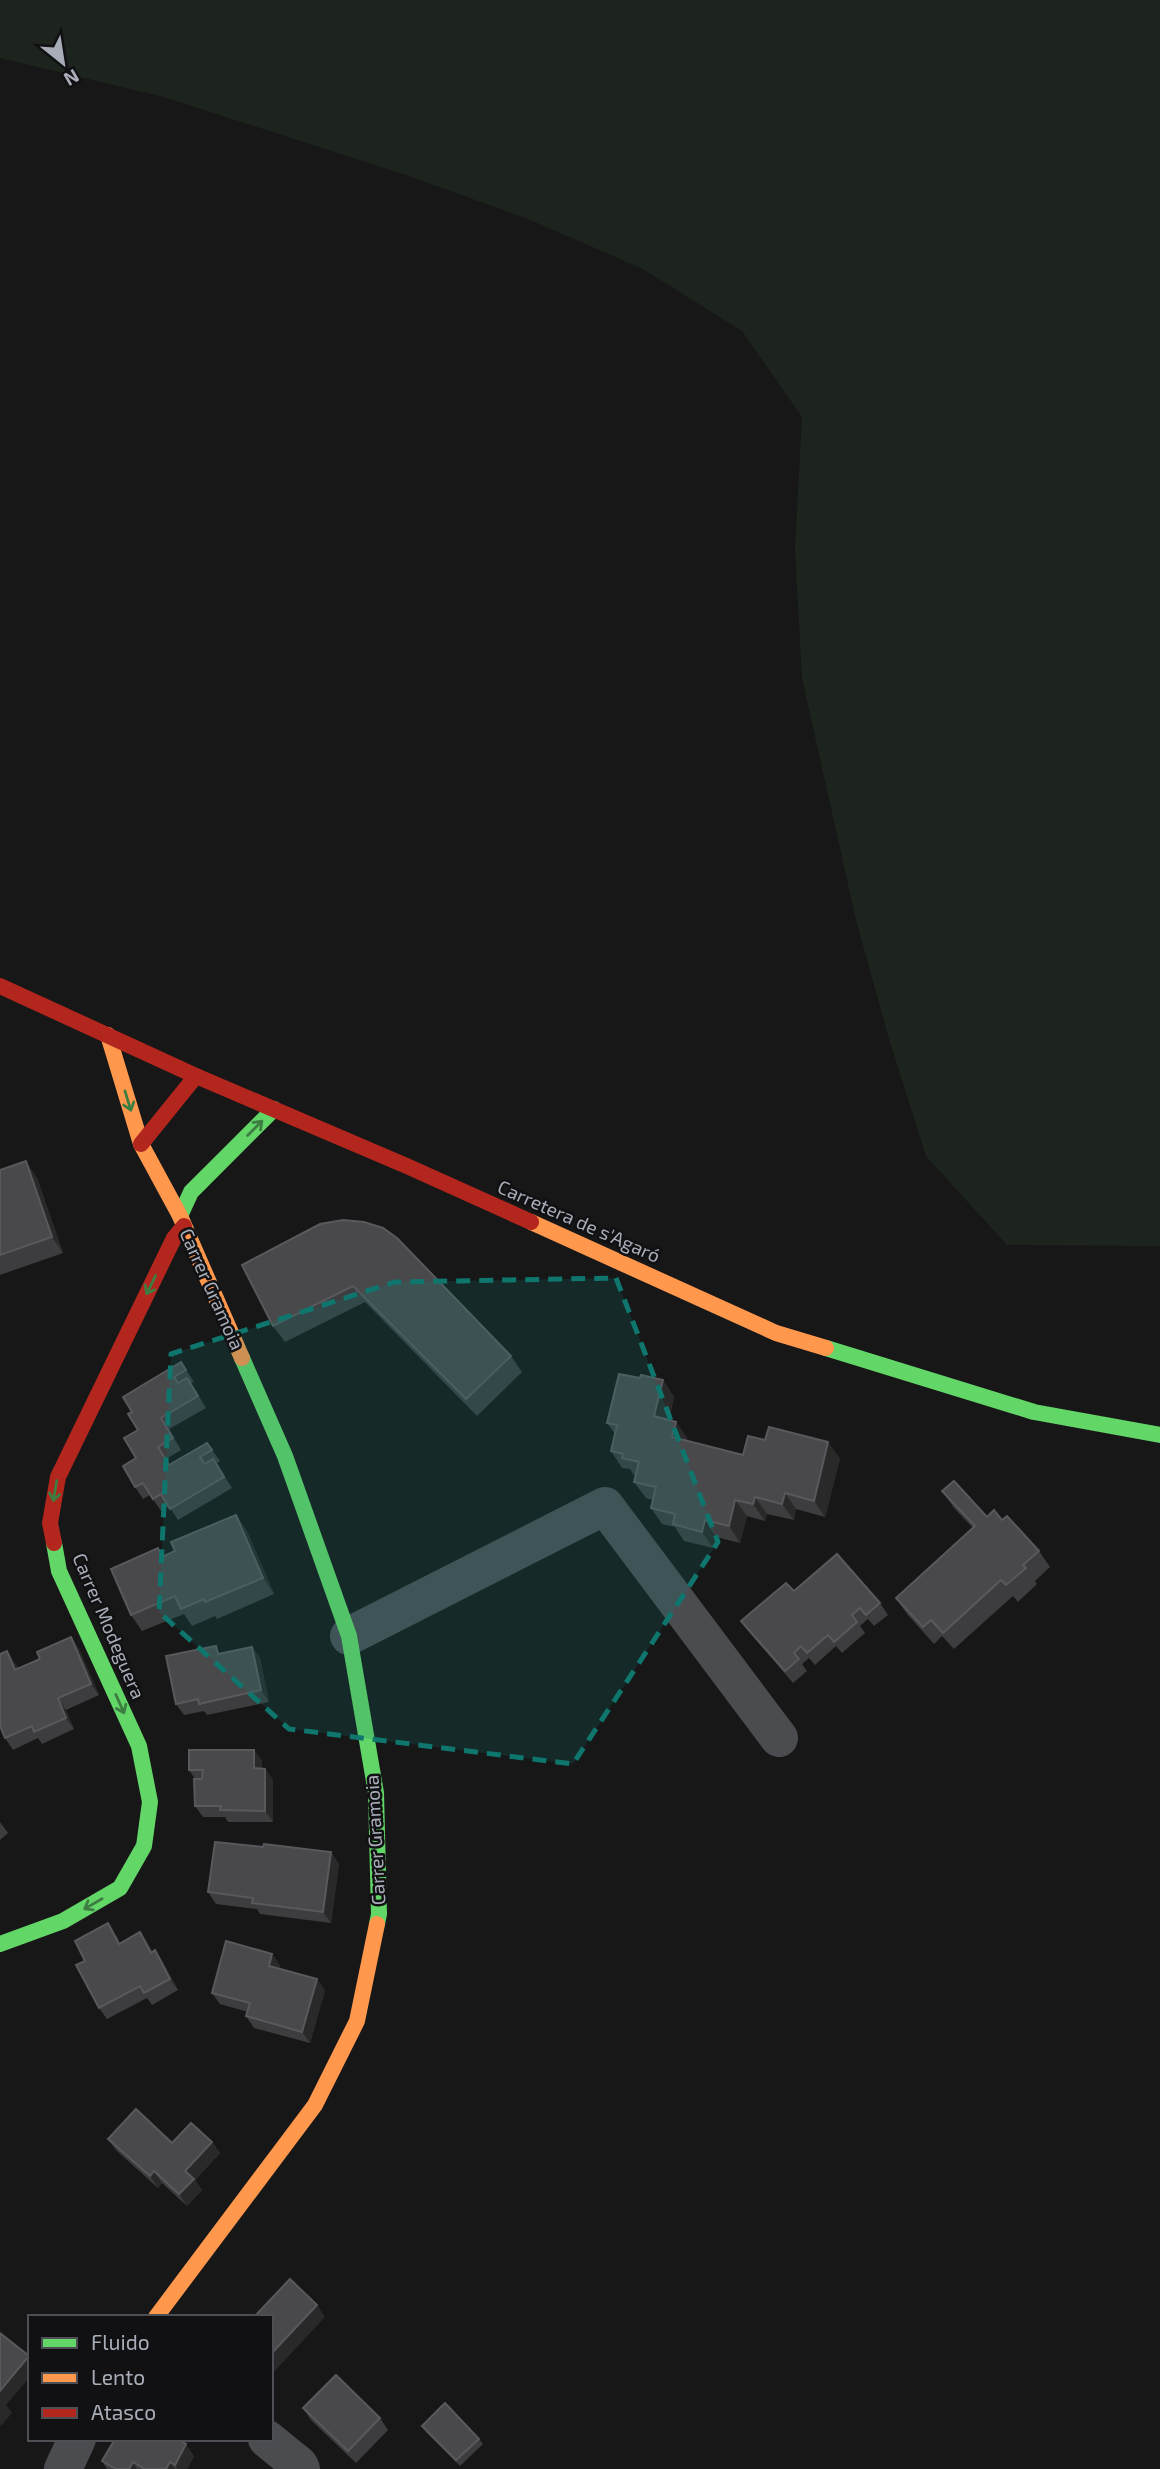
<svg xmlns="http://www.w3.org/2000/svg" width="1160" height="2469" font-family="'Exo 2',sans-serif">
<rect width="100%" height="100%" fill="#171717"/>
<!-- green -->
<path fill="#1d241e" d="M0 0H1160V1246L1007 1245 926 1156 889 1039 856 920 802 678 795 549 802 417 742 331 643 269 528 219 406 175 164 97 0 58Z"/>
<g fill="none" stroke-linecap="round" stroke-linejoin="round">
<!-- street -->
<g stroke="#4b4c50" stroke-width="38">
<path d="M349 1636 605 1506 779 1738"/>
<path d="M267 2439 299 2465 301 2469"/>
<path d="M63 2469 77 2439"/>
</g>
<!-- fast -->
<g stroke="#63d668" stroke-width="16">
<path d="M180 1216 191 1192 274 1109"/>
<path d="M826 1348 1034 1412 1160 1435"/>
<path d="M242 1358 285 1456 349 1636 376 1793 379 1914 377 1924"/>
<path d="M0 1944 63 1921 120 1888 144 1846 150 1802 139 1746 59 1571 54 1543"/>
</g>
<!-- slow -->
<g stroke="#ff974d" stroke-width="16">
<path d="M108 1035 141 1144 180 1216 242 1358"/>
<path d="M531 1222 776 1333 826 1348"/>
<path d="M156 2317 315 2105 357 2021 377 1924"/>
</g>
<!-- jam -->
<g stroke="#b3261e" stroke-width="16">
<path d="M0 986 196 1076 409 1167 531 1222"/>
<path d="M141 1144 196 1076"/>
<path d="M54 1543 50 1523 58 1477 174 1238 184 1226"/>
</g>
</g>
<!-- wall -->
<g fill="#3d3d3f">
<path d="M0 1170 37 1178 63 1253 0 1275Z"/>
<path d="M320 1224 511 1356 522 1372 477 1416 365 1302 285 1342 273 1326Z"/>
<path d="M181 1362 194 1382 191 1383 206 1408 169 1429 181 1450 166 1459 170 1465 207 1443 220 1461 217 1463 232 1488 178 1520 169 1506 161 1511 150 1495 143 1499 135 1487 138 1430 132 1412Z"/>
<path d="M640 1378 663 1380 674 1397 669 1420 676 1422 687 1438V1441L743 1455 840 1458 825 1517 796 1509 794 1520 767 1514 765 1521 747 1516 740 1543 716 1537 713 1548 684 1541 675 1527 662 1524 651 1508 653 1500 646 1498 634 1482 636 1475H634L630 1469 622 1468 611 1451 615 1434 607 1423Z"/>
<path d="M942 1491 987 1517 1002 1520 1039 1551 1050 1567 1035 1581 1037 1584 1018 1602 1013 1596 954 1649 942 1636 934 1644 907 1614 896 1598 973 1528 954 1508Z"/>
<path d="M236 1515 247 1531 274 1594 217 1619 215 1616 192 1626 184 1614 142 1631 131 1615 158 1548 163 1556 175 1551Z"/>
<path d="M794 1591 880 1603 888 1615 874 1626 868 1619 860 1626 865 1633 842 1653 836 1646 815 1665 809 1658 802 1664 807 1671 793 1683 749 1632 741 1621Z"/>
<path d="M71 1637 79 1649 99 1695 66 1710 74 1729 42 1744 38 1738 13 1750 5 1738 15 1663 18 1668 40 1659Z"/>
<path d="M252 1647 260 1658 269 1702 207 1715 204 1711 184 1715 176 1704 221 1653Z"/>
<path d="M254 1750 262 1761V1769H265L273 1780V1822H228L225 1817H203L195 1806V1779L189 1770Z"/>
<path d="M0 1822 8 1833 0 1840Z"/>
<path d="M263 1847 331 1852 339 1864 331 1923 260 1914 257 1909 216 1904 208 1892Z"/>
<path d="M140 1932 153 1952 155 1950 163 1962 178 1990 152 2005 147 1998 107 2019 99 2008 85 1961 116 1935 120 1944Z"/>
<path d="M280 1965 279 1969 325 1990 310 2043 254 2028 246 2016 248 2012 220 2004 212 1993Z"/>
<path d="M108 2139 172 2143 212 2142 220 2153 195 2180 202 2190 187 2206 162 2183 158 2188 116 2150Z"/>
<path d="M303 2408 380 2418 388 2430 356 2463 311 2420Z"/>
<path d="M422 2426 479 2439 483 2444 460 2466 426 2432Z"/>
<path d="M194 2456 187 2469H107L102 2461Z"/>
</g>
<!-- shaded-wall -->
<g fill="#29292a">
<path d="M26 1161 37 1178 63 1253 52 1237Z"/>
<path d="M663 1380 674 1397 665 1432 654 1416Z"/>
<path d="M161 1418 169 1429 181 1450 173 1438Z"/>
<path d="M676 1422 687 1438 684 1454 672 1437Z"/>
<path d="M828 1442 840 1458 825 1517 814 1501Z"/>
<path d="M213 1459 221 1470 232 1488 224 1477Z"/>
<path d="M785 1493 796 1509 794 1520 782 1504Z"/>
<path d="M755 1497 767 1514 765 1521 753 1504Z"/>
<path d="M735 1500 747 1516 740 1543 729 1526Z"/>
<path d="M236 1515 247 1531 274 1594 263 1578Z"/>
<path d="M705 1520 716 1537 713 1548 702 1532Z"/>
<path d="M71 1637 79 1649 99 1695 91 1684Z"/>
<path d="M252 1647 260 1658 269 1702 261 1690Z"/>
<path d="M7 1651 15 1663 23 1681 15 1670Z"/>
<path d="M58 1698 66 1710 74 1729 66 1718Z"/>
<path d="M254 1750 262 1761V1780L254 1768Z"/>
<path d="M265 1769 273 1780V1822L265 1811Z"/>
<path d="M331 1852 339 1864 331 1923 323 1912Z"/>
<path d="M140 1932 148 1943 159 1964 151 1953Z"/>
<path d="M155 1950 163 1962 178 1990 170 1979Z"/>
<path d="M272 1954 280 1965 277 1977 269 1966Z"/>
<path d="M317 1979 325 1990 310 2043 302 2032Z"/>
<path d="M212 2142 220 2153 195 2180 202 2190 187 2206 179 2194 185 2171Z"/>
<path d="M154 2171 162 2183 158 2188 150 2176Z"/>
<path d="M317 2305 325 2317 272 2374 271 2354Z"/>
<path d="M29 2356 30 2377 6 2405 12 2413 1 2426 0 2424V2391Z"/>
<path d="M186 2444 194 2456 187 2469H177L175 2465Z"/>
<path d="M133 2462 137 2469H129Z"/>
<path d="M170 2462 175 2469H166Z"/>
</g>
<!-- building -->
<g fill="#49494c" stroke="#58595d" stroke-width="2">
<path d="M26 1161 52 1237 0 1255V1170Z"/>
<path d="M343 1220 364 1222 383 1228 397 1238 511 1356 466 1399 353 1286 273 1326 242 1265 320 1224Z"/>
<path d="M181 1362 186 1370 174 1377 178 1383 187 1378 198 1396 161 1418 173 1438 158 1447 169 1465 207 1443 212 1450 200 1457 205 1464 213 1459 224 1477 170 1509 161 1494 153 1499 143 1483 135 1487 123 1466 136 1458 124 1438 138 1430 128 1414 132 1412 123 1397Z"/>
<path d="M619 1374 640 1378 641 1375 663 1380 654 1416 676 1422 672 1437 743 1455 748 1436 765 1440 769 1427 828 1442 814 1501 785 1493 782 1504 755 1497 753 1504 735 1500 729 1526 705 1520 702 1532 673 1524 675 1514 651 1508 656 1487 634 1482 639 1462 622 1458 623 1454 611 1451 617 1425 607 1423Z"/>
<path d="M954 1481 987 1517 994 1510 1002 1520 1007 1516 1039 1551 1023 1565 1026 1568 1006 1585 1001 1580 943 1633 931 1620 923 1627 896 1598 975 1526 942 1491Z"/>
<path d="M236 1515 263 1578 205 1602 204 1599 181 1609 175 1596 131 1615 111 1569 158 1548 162 1557 175 1551 171 1542Z"/>
<path d="M837 1554 880 1603 866 1615 860 1608 852 1615 857 1622 834 1642 828 1635 807 1653 801 1646 794 1653 799 1659 785 1671 741 1621 786 1583 794 1591Z"/>
<path d="M71 1637 91 1684 58 1698 66 1718 34 1732 32 1726 5 1738 0 1726V1654L7 1651 15 1670 40 1659 37 1652Z"/>
<path d="M216 1646 218 1654 252 1647 261 1690 199 1704 198 1699 176 1704 166 1656Z"/>
<path d="M189 1750H254V1768L265 1769V1811L220 1810 221 1806H195L194 1779H202L203 1770H189Z"/>
<path d="M215 1842 263 1847 264 1844 331 1852 323 1912 252 1903 253 1898 208 1892Z"/>
<path d="M108 1923 119 1944 140 1932 151 1953 155 1950 170 1979 144 1993 140 1986 99 2008 76 1965 85 1961 75 1941Z"/>
<path d="M226 1941 272 1954 269 1966 317 1979 302 2032 246 2016 250 2003 212 1993Z"/>
<path d="M136 2109 172 2143 191 2123 212 2142 185 2171 194 2179 179 2194 154 2171 150 2176 108 2139Z"/>
<path d="M290 2279 317 2305 271 2354V2317H254Z"/>
<path d="M0 2333 29 2356 0 2391Z"/>
<path d="M336 2375 380 2418 348 2451 303 2408Z"/>
<path d="M445 2403 479 2439 456 2460 422 2426Z"/>
<path d="M115 2439H177L186 2444 175 2465 170 2462 166 2469H145L133 2462 129 2469H116L102 2461Z"/>
</g>
<!-- one-way arrows -->
<defs><path id="oneway-shaft" d="M-6 0H5M1.5-3L5.5 0L1.5 3" fill="none" stroke-width="1.6" stroke-linecap="round" stroke-linejoin="round" transform="scale(1.75)"/></defs>
<g stroke="#3e7d42">
<use href="#oneway-shaft" transform="translate(128 1101) rotate(73)"/>
<use href="#oneway-shaft" transform="translate(255 1128) rotate(-45)"/>
<use href="#oneway-shaft" transform="translate(151 1285) rotate(116)"/>
<use href="#oneway-shaft" transform="translate(55 1491) rotate(100)"/>
<use href="#oneway-shaft" transform="translate(120 1704) rotate(66)"/>
<use href="#oneway-shaft" transform="translate(93 1904) rotate(150)"/>
</g>
<!-- marked area -->
<path fill="#0f766e" fill-opacity="0.2" stroke="#0f766e" stroke-width="5" stroke-dasharray="14 9" stroke-linejoin="round" d="M616 1278 718 1542 573 1764 289 1729 159 1612 171 1354 395 1282Z"/>
<g text-anchor="middle" stroke-width="5" stroke-linejoin="round" paint-order="stroke">
<!-- street labels -->
<g font-size="19" fill="#a8adb8" stroke="#111113">
<text transform="translate(579 1221) rotate(24)" y="7">Carretera de s'Agaró</text>
<text transform="translate(212 1289) rotate(66)" y="7">Carrer Gramoia</text>
<text transform="translate(109 1626) rotate(67)" y="7">Carrer Modeguera</text>
<text transform="translate(375 1840) rotate(-93)" y="7">Carrer Gramoia</text>
</g>
</g>
<!-- legend -->
<rect x="28" y="2315" width="245" height="126" fill="#111113" stroke="#4d4f55" stroke-width="2"/>
<rect x="42" y="2338" width="35" height="10" fill="#63d668" stroke="#4d4f55" stroke-width="2"/>
<text x="91" y="2350" font-size="21" fill="#a8adb8">Fluido</text>
<rect x="42" y="2373" width="35" height="10" fill="#ff974d" stroke="#4d4f55" stroke-width="2"/>
<text x="91" y="2385" font-size="21" fill="#a8adb8">Lento</text>
<rect x="42" y="2408" width="35" height="10" fill="#b3261e" stroke="#4d4f55" stroke-width="2"/>
<text x="91" y="2420" font-size="21" fill="#a8adb8">Atasco</text>
<!-- north arrow -->
<g transform="translate(63 63) rotate(150)" stroke="#111113" stroke-width="5" paint-order="stroke">
<path d="M0-5L12 26L0 18L-12 26Z" fill="#a8adb8"/>
<text y="-10" font-size="19" font-weight="bold" text-anchor="middle" fill="#a8adb8">N</text>
</g>
</svg>
